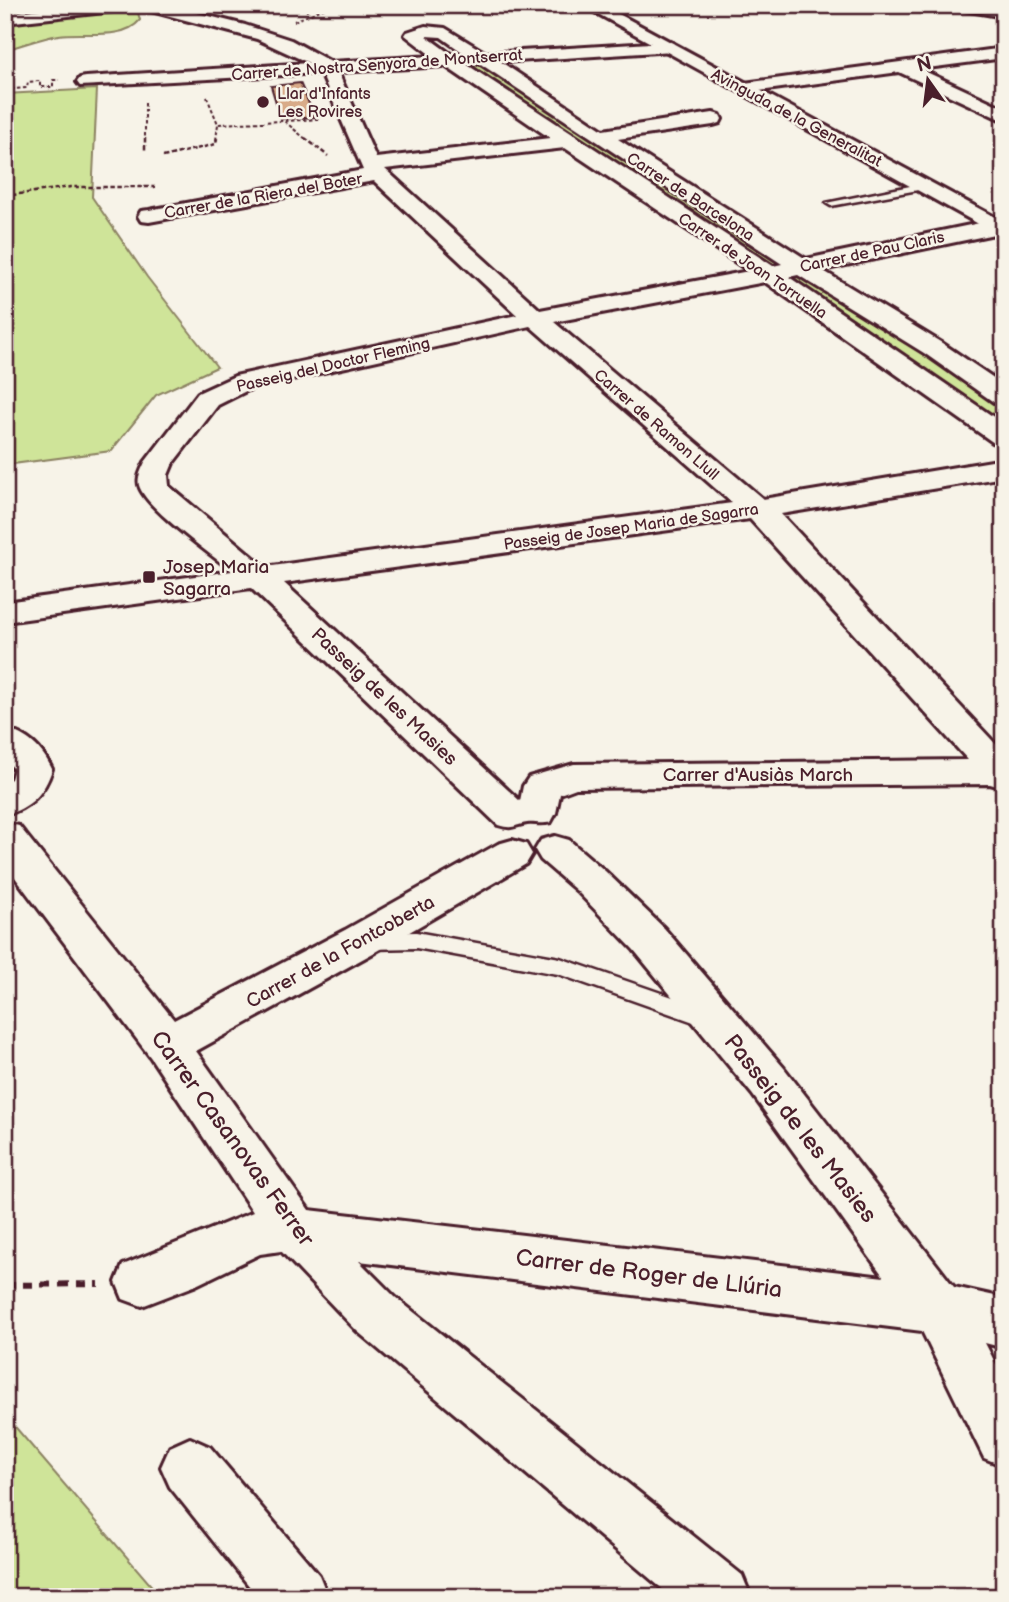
<svg xmlns="http://www.w3.org/2000/svg" width="1009" height="1602" font-family="'Balsamiq Sans',sans-serif">
<rect width="100%" height="100%" fill="#f7f3e8"/>
<filter id="ink" filterUnits="userSpaceOnUse"><feTurbulence type="fractalNoise" baseFrequency=".0143" numOctaves="2"/><feDisplacementMap in="SourceGraphic" scale="14" xChannelSelector="R" yChannelSelector="G"/><feConvolveMatrix kernelMatrix="1 2 1 2 8 2 1 2 1" color-interpolation-filters="sRGB"/></filter>
<g filter="url(#ink)">
<!-- green -->
<g fill="#cfe499" stroke="#8c8262" stroke-width="2">
<path d="M5 5H129L137 9 140 20C123 41 83 31 59 35 41 38 23 45 5 50Z"/>
<path d="M486 61 1004 397V437L455 64Z"/>
<path d="M97 89 92 197 147 277 217 367 156 395 111 451 5 465V94Z"/>
<path d="M5 1415 161 1597H5Z"/>
</g>
<!-- building -->
<path fill="#d8ab89" stroke="#4a1f2b" stroke-width="2" d="M300 83 315 117 281 119 271 86Z"/>
<g fill="none" stroke-linecap="round" stroke-linejoin="round">
<defs>
<g id="lane">
<path d="M925 183 930 186 929 188 831 206 826 203Z"/>
<path d="M416 932 560 958 713 1011 716 1017 713 1023 705 1026 558 974 416 948 368 949 360 947 357 941 360 935 368 933Z"/>
</g>
<g id="street">
<path d="M78 5H131L123 10 5 23V13Z"/>
<path d="M137 5H165L245 25 291 40 331 62 432 56 405 35 407 32 425 26 445 28 486 53 667 42 673 43 675 47 673 51 501 62 603 130 713 113 720 115 722 119 720 123 713 125 618 139 806 259 1004 218V232L822 270 942 343 1004 385V405L995 403 924 353 798 275 789 277 1004 424V445L994 443 765 282 554 322 763 499 1004 459V477L781 514 1004 753V788L990 784 576 788 560 794 556 813 551 822C540 825 535 822 527 823 514 825 514 830 498 825L251 588 5 622V602L232 571C211 554 150 511 140 488 136 479 141 471 145 462L198 393 235 376 517 315 374 181 149 222 141 221 138 216 141 211 149 210 363 170 321 73 80 86 77 82 80 78 86 77 309 63 257 39 140 8ZM426 36 441 37 465 54 452 55ZM479 63 782 264 773 266 466 64ZM445 66 550 138 376 158 338 72ZM565 148 749 271 540 310 385 169ZM530 326 732 503 265 567 169 486 168 475 173 463 218 405 252 388ZM750 519 968 760 574 764 529 777 523 786 520 801 284 583Z"/>
<path d="M1004 48V58L920 69 1004 108V121L899 72 744 93 735 88 744 83Z"/>
<path d="M5 729C28 735 42 748 52 769 45 793 30 808 5 815V783L11 779 14 769 5 759Z"/>
<path d="M5 823 19 826 174 1020 345 930 498 844 512 840 526 844 532 854 526 864 375 952 196 1051 309 1210 884 1277 752 1094 634 950 577 891 541 860 535 850 541 840 555 836 569 840 605 871 664 928 784 1068 954 1287 1004 1298V1348L985 1343 1004 1380V1466L984 1458 922 1331 359 1261 395 1297 742 1575 751 1597H672L357 1331 281 1251 260 1254 194 1286 142 1306 123 1299 116 1282 123 1265 253 1212 151 1058 5 864Z"/>
<path d="M190 1438 210 1447 319 1575 328 1597H258L170 1487 161 1467 170 1447Z"/>
</g>
<g id="secondary">
<path d="M582 5H602L1004 222V238Z"/>
<path d="M956 5 1004 7V17L964 10Z"/>
</g>
</defs>
<!-- lane casing -->
<use href="#lane" stroke="#4a1f2b" stroke-width="5"/>
<!-- street casing -->
<use href="#street" stroke="#4a1f2b" stroke-width="6"/>
<!-- secondary casing -->
<use href="#secondary" stroke="#4a1f2b" stroke-width="6"/>
<!-- path-far2 -->
<g stroke="#4a1f2b" stroke-width="2" stroke-dasharray="3.5 2.5" stroke-linecap="butt">
<path d="M301 5 306 8 308 14"/>
<path d="M392 5 403 12"/>
<path d="M294 21 332 5"/>
<path d="M5 84 12 83V89L27 88 28 82 40 81V87H53V80H59"/>
<path d="M207 97 218 124 284 121 307 140"/>
<path d="M145 103V140"/>
<path d="M285 121 321 119"/>
<path d="M216 140 218 124"/>
</g>
<!-- path-far1 -->
<g stroke="#4a1f2b" stroke-width="2.5" stroke-dasharray="4.5 2.5" stroke-linecap="butt">
<path d="M145 138V151"/>
<path d="M305 138 328 156"/>
<path d="M163 157 216 144 217 138"/>
<path d="M5 196 71 187H155"/>
</g>
<!-- path -->
<path stroke="#4a1f2b" stroke-width="6" stroke-dasharray="10 8" stroke-linecap="butt" d="M5 1285 99 1284"/>
<!-- lane -->
<use href="#lane" fill="#f7f3e8" fill-rule="evenodd"/>
<!-- street -->
<use href="#street" fill="#f7f3e8" fill-rule="evenodd"/>
<!-- secondary -->
<use href="#secondary" fill="#f7f3e8" fill-rule="evenodd"/>
</g>
</g>
<!-- markers -->
<g fill="#4a1f2b" stroke="#f7f3e8" stroke-width="2.5">
<circle cx="263" cy="102" r="7"/>
<rect x="142" y="570" width="14" height="14" rx="3.5"/>
</g>
<g text-anchor="middle" stroke-width="5" stroke-linejoin="round" paint-order="stroke">
<!-- far-street labels -->
<g font-size="16" fill="#4a1f2b" stroke="#f7f3e8">
<text transform="translate(377 64) rotate(-4)" y="6">Carrer de Nostra Senyora de Montserrat</text>
<text transform="translate(797 117) rotate(28)" y="6">Avinguda de la Generalitat</text>
<text transform="translate(263 195) rotate(-10)" y="6">Carrer de la Riera del Boter</text>
<text transform="translate(691 196) rotate(33)" y="6">Carrer de Barcelona</text>
<text transform="translate(872 251) rotate(-12)" y="6">Carrer de Pau Claris</text>
<text transform="translate(753 265) rotate(34)" y="6">Carrer de Joan Torruella</text>
<text transform="translate(333 364) rotate(-13)" y="6">Passeig del Doctor Fleming</text>
<text transform="translate(657 424) rotate(41)" y="6">Carrer de Ramon Llull</text>
<text transform="translate(631 526) rotate(-8)" y="6">Passeig de Josep Maria de Sagarra</text>
</g>
<!-- far-poi labels -->
<g font-size="16" fill="#4a1f2b" stroke="#f7f3e8" text-anchor="start">
<text x="277" y="99">Llar d'Infants<tspan x="277" dy="18">Les Rovires</tspan></text>
</g>
<!-- poi labels -->
<g font-size="19" fill="#4a1f2b" stroke="#f7f3e8" text-anchor="start">
<text x="163" y="573">Josep Maria<tspan x="163" dy="22">Sagarra</tspan></text>
</g>
<!-- street labels -->
<g font-size="19" fill="#4a1f2b" stroke="#f7f3e8">
<text transform="translate(385 696) rotate(43)" y="7">Passeig de les Masies</text>
<text x="758" y="781">Carrer d'Ausiàs March</text>
<text transform="translate(340 951) rotate(-29)" y="7">Carrer de la Fontcoberta</text>
</g>
<!-- near-street labels -->
<g font-size="23" fill="#4a1f2b" stroke="#f7f3e8">
<text transform="translate(801 1128) rotate(52)" y="8">Passeig de les Masies</text>
<text transform="translate(233 1138) rotate(54)" y="8">Carrer Casanovas Ferrer</text>
<text transform="translate(649 1273) rotate(7)" y="8">Carrer de Roger de Llúria</text>
</g>
</g>
<!-- margin -->
<rect width="1009" height="1602" fill="none" stroke="#f7f3e8" stroke-width="28"/>
<rect x="14" y="14" width="981" height="1574" fill="none" stroke="#4a1f2b" stroke-width="2.5" filter="url(#ink)"/>
<!-- north arrow -->
<g transform="translate(928 80) rotate(346)" stroke="#f7f3e8" stroke-width="5" paint-order="stroke">
<path d="M0-5L12 26L0 18L-12 26Z" fill="#4a1f2b"/>
<text y="-10" font-size="19" font-weight="bold" text-anchor="middle" fill="#4a1f2b">N</text>
</g>
</svg>
